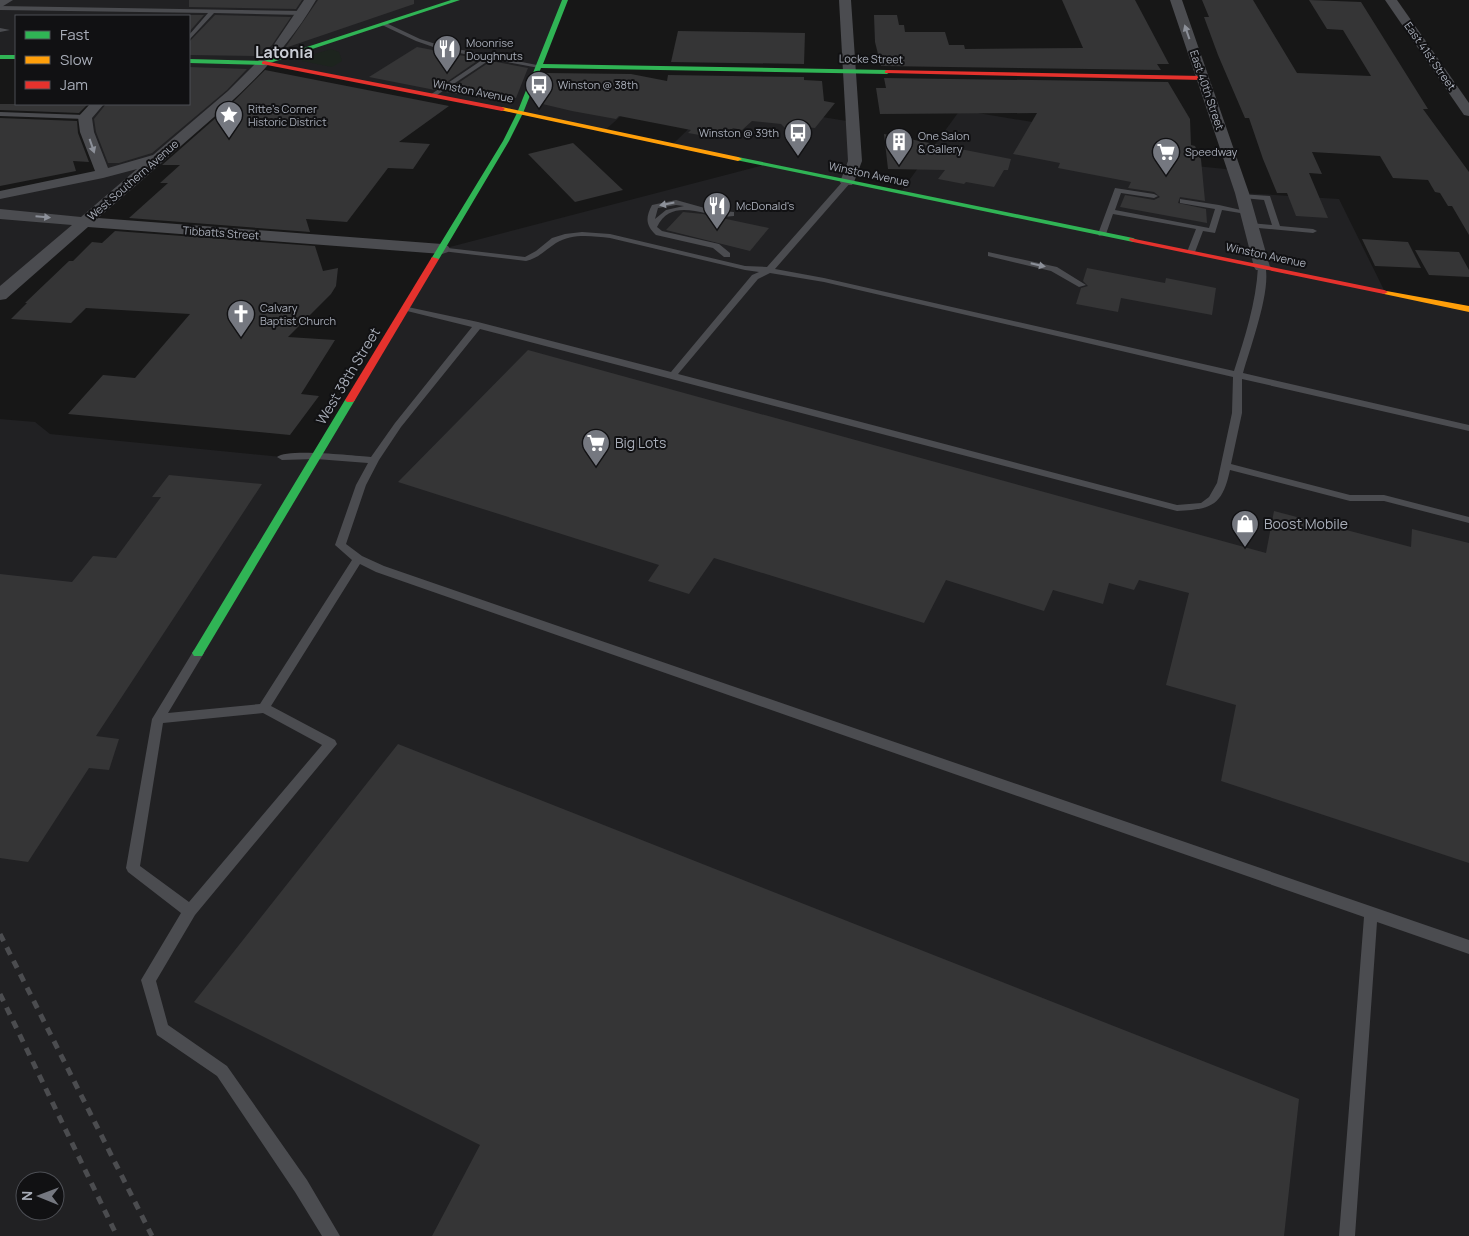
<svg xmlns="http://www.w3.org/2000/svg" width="1469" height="1236" font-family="Manrope,sans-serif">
<rect width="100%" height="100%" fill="#171717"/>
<!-- built -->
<g fill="#212123" fill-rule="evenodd">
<path d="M7 0H565L530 88 612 89 639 100 604 131 264 63 0 295V195L102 174 85 117 97 104H189V16H16V57H0V5Z"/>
<path d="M718 100 853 122 847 182 900 193 960 110 1122 137 1117 158 1235 170 1242 193 1339 199 1385 292 1469 309V1236H0V419L35 422 50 434 282 457 316 456 442 249 764 165 672 145ZM25 1181H55V1211H25Z"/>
</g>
<!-- green -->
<path fill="#1d241e" d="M331 49 339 52 342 61 332 67 302 61V58Z"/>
<!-- building -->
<g fill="#353536">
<path d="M189 0H302L296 9 189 7Z"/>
<path d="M318 0H414V4L285 48Z"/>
<path d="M1062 0H1135L1169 64H1157L1161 70 881 66 875 42 874 15H897L899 25H904L905 32H945L949 45H964L965 49 1083 48Z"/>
<path d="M1202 0H1253L1297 73 1371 76 1343 30 1327 29 1309 0 1361 2 1428 109H1423L1469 172V235L1452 206H1448L1440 193 1435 192 1428 180 1393 178 1380 156 1312 152 1322 174 1309 173 1328 218 1296 216 1287 193H1277L1263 159 1249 118H1245L1218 55 1204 17H1209Z"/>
<path d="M189 15H204L189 32Z"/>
<path d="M215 15 291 17 272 45 260 56 189 55V42Z"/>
<path d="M678 31 805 33 804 64 671 62Z"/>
<path d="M417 47 480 59 435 90 369 77Z"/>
<path d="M491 61 528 68 516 98 510 97 509 99 470 91 464 95 445 92Z"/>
<path d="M189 67 247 69 227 90 152 153 119 163H108L96 132 94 119 106 104H189Z"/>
<path d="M265 70 449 106 399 142 430 144 413 169 388 168 347 222 306 219 310 232 129 218 168 183H160L180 165H162L227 108Z"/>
<path d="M545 73 631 74 667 81 668 75 804 77V80L822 81 824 101 835 103 815 128 794 126 785 128 781 124 752 121 742 130 733 128 723 139 688 133 691 130 619 116 616 119 572 111 534 102Z"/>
<path d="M884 78 1168 82 1190 119 1191 145 1195 146 1201 159 1205 201 1180 197 1178 203 1206 209 1207 223 1120 207 1125 195 1154 200 1160 197 1154 192 1128 188 1131 182 1058 168 1060 163 1013 154 1037 113 880 114 876 88H886Z"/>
<path d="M0 104H88L79 113 0 110Z"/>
<path d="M0 118 77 121 78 133 89 162 73 161 76 171 0 186Z"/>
<path d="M884 134 1011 159 1008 170H1004L994 187 966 182 964 184 938 179 945 170 888 169Z"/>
<path d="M573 143 587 156 623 190 575 202 528 154Z"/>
<path d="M683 212 703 214 769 228 750 251 666 230Z"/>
<path d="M115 231 315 246 323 271 338 268 336 286 331 294 288 337 335 340 301 394 319 396 290 435 68 414 103 375 135 378 190 314 86 308 71 323 11 319 27 303H25L69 261H73L92 242 102 243Z"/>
<path d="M1362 239 1408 242 1421 268 1375 266Z"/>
<path d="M1415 250 1459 252 1469 270V277L1429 275Z"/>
<path d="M1087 268 1165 283 1166 278 1216 288 1212 315 1121 298 1118 312 1076 304 1081 288 1088 286 1083 281Z"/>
<path d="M528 350 1266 553 1274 511 1411 547 1412 529 1469 543V863L1221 781 1236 705 1166 685 1189 593 1139 580 1134 590 1109 583 1103 604 1053 590 1044 611 946 580 924 623 714 558 689 594 648 581 659 565 398 482Z"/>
<path d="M169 475 262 484 96 736 119 739 109 770 89 768 28 862 0 858V574L72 582 93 556 116 558 161 497H152Z"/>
<path d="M398 744 1299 1099 1284 1236H432L480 1145 194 1002Z"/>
</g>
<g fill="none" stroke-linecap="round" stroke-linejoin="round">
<!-- lane -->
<g fill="#4b4c50" fill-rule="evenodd">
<path d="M0 6 302 11 305 13 302 15 214 13 189 40V35L208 13 0 10Z"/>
<path d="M382 23H386L420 39 442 46 542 66 539 68 491 59 434 97H430V95L485 58 439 49 416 41 382 25Z"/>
<path d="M0 28 10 30 0 32Z"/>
<path d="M0 112 85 115 88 117 85 119 0 116Z"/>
<path d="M844 180 851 182 775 269 824 278 1234 371C1245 337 1256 303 1258 267L1265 265C1272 289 1250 348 1243 373L1469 425V431L1242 379V413L1231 464 1350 495H1384L1469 517V523L1384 501H1350L1230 470C1222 507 1211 509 1177 511L480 329 401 427 379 460 366 485 346 544 362 556 384 566 1469 940V954L1377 922 1355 1236H1339L1364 917 376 572 360 564 271 706 335 740 337 744 195 915 156 981 168 1025 227 1066 307 1180 340 1236H322L295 1192 217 1076 157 1035 141 980 181 913 128 872 126 868 152 719 194 650H202L204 653 168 713 260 704 352 560 335 545 356 485 368 463 316 459 282 460 277 457C287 448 355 456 371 457L395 423 472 327 403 310V306L478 322 671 372 752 275 759 272 745 270 610 238C592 236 572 233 556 243 545 250 539 258 526 261L442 251 438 249 439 247 525 257 536 251 552 238 565 234 582 232 610 234 745 266 767 267ZM770 273 824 282 1233 377 1232 413 1217 483 1209 497 1201 503 1177 505 678 374 758 279ZM263 713 322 745 189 902 140 866 163 723Z"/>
<path d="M1115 188 1154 194 1158 196 1154 198 1121 193 1115 210 1209 228 1215 209 1180 203V199L1219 205 1250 212 1246 214 1222 210 1215 233 1203 231 1195 252 1191 254 1187 252 1196 229 1113 214 1106 234 1099 236 1098 234Z"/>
<path d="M1240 194 1270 196 1280 226 1313 229 1317 231 1313 233 1247 227V223H1250L1272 225 1264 200 1243 198H1240Z"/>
<path d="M676 200 712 210 734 212V216C709 220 673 194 657 227L662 231 719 244 730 253V257H724L713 248 656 235C646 226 645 218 652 205ZM676 205 684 206 666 210 655 219 658 208Z"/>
<path d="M988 252 1057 267 1086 285 1079 287 1051 271 988 256Z"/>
</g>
<!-- street -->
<g fill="#4b4c50" fill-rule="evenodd">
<path d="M0 0H13L0 8Z"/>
<path d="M304 0H316C282 58 240 95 190 138 159 165 129 192 98 218L442 244 448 246 450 249 448 252 442 254 88 227 6 299 0 300V286L72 225 0 219V209L81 217 137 169 103 178 0 199V191L95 171 80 132 78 117 90 104H104L92 118 94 132 108 168 153 155 228 91 273 46Z"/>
<path d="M839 0H851L862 161 854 182 852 185H842L840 182 848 161Z"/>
<path d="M1170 0H1182L1249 193 1270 267 1268 270H1256L1254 267 1235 193Z"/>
<path d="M1385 0H1397L1469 103V116L1464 115Z"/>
</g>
<!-- fast -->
<g fill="#30b455" fill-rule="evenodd">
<path d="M451 0H460L264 65 189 63V59L264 61Z"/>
<path d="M562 0H568L543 64 887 70 890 72 887 74 541 68 523 113 509 141 439 259 432 261 431 259 503 141 517 113Z"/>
<rect x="0" y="55" width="16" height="4"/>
<path d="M738 157 1133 238 1137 240 1133 242 736 160V158Z"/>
<path d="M350 397 355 400 202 656H194L192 653 194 650 345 400Z"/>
</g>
<!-- slow -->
<g fill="#ff9f0a" fill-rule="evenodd">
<path d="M502 107 738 157 742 159 738 161 500 110V108Z"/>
<path d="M1381 290 1469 306V312L1384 294 1380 292Z"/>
</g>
<!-- jam -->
<g fill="#e5322d" fill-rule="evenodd">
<path d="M264 61 502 107 505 109 502 111 262 64V62Z"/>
<path d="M887 70 1203 76 1206 78 1203 80 885 73V71Z"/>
<path d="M1130 238 1384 290 1388 292 1384 294 1133 242 1129 240Z"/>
<path d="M432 257 439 259 355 400 353 402H347L345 400Z"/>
</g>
<!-- rail -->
<g stroke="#4b4c4f" stroke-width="5" stroke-dasharray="8 7" stroke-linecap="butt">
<path d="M0 934 152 1236"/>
<path d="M0 994 117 1236"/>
</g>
</g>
<!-- one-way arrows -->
<defs><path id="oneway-solid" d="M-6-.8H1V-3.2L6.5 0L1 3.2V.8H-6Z" transform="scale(1.25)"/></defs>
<g fill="#8c9099">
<use href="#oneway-solid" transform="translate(1187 32) rotate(-109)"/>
<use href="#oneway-solid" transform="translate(92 146) rotate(71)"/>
<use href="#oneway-solid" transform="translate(667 204) rotate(169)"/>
<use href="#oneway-solid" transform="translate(43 217) rotate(5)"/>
<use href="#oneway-solid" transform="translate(1038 265) rotate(13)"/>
</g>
<!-- icons -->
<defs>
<symbol id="restaurant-pin" viewBox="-11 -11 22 30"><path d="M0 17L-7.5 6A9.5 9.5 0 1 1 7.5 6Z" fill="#757880" stroke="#111113"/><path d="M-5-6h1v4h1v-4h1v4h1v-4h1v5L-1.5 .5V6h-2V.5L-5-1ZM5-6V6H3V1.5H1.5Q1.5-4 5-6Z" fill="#fff"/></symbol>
<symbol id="bus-pin" viewBox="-11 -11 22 30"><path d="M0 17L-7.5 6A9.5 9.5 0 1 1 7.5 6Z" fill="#757880" stroke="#111113"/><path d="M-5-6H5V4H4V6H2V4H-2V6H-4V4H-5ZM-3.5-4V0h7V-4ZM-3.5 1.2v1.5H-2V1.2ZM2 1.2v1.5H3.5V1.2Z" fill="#fff"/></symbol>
<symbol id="sight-pin" viewBox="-11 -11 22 30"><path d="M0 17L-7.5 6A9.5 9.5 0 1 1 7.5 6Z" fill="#757880" stroke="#111113"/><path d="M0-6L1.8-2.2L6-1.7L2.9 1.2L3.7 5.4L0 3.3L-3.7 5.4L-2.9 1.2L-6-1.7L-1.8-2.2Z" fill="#fff"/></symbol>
<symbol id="building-pin" viewBox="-11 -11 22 30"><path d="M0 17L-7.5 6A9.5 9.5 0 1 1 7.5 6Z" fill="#757880" stroke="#111113"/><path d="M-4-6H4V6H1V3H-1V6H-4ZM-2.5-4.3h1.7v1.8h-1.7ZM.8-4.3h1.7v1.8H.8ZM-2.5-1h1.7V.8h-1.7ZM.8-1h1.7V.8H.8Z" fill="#fff"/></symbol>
<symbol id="supermarket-pin" viewBox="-11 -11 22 30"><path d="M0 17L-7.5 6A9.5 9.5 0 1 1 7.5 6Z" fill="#757880" stroke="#111113"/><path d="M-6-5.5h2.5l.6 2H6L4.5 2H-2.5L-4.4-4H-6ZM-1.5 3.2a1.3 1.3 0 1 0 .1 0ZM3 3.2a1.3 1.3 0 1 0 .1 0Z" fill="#fff"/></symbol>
<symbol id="church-pin" viewBox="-11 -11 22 30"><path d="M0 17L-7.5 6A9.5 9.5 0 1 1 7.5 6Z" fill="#757880" stroke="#111113"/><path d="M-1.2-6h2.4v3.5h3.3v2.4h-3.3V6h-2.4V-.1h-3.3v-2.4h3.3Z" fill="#fff"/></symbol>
<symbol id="shop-pin" viewBox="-11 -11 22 30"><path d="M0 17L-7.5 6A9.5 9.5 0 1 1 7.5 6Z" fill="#757880" stroke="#111113"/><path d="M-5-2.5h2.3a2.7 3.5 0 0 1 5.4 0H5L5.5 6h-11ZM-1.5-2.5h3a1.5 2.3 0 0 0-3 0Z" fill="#fff"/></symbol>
</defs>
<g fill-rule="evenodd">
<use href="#restaurant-pin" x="431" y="33" width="32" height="43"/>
<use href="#bus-pin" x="523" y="69" width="32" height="43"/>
<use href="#sight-pin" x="213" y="99" width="32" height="43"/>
<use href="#bus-pin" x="782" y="117" width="32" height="43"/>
<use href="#building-pin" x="883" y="126" width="32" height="43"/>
<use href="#supermarket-pin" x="1150" y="136" width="32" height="43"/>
<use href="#restaurant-pin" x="701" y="190" width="32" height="43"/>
<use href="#church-pin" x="225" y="298" width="32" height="43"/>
<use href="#supermarket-pin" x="580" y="427" width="32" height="43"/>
<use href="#shop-pin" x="1229" y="508" width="32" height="43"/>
</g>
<g text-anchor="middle" stroke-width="4" stroke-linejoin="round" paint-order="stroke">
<!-- far-poi labels -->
<g font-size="11" fill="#a8adb8" stroke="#111113" text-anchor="start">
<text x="466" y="47">Moonrise<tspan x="466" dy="13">Doughnuts</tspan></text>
<text x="558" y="89">Winston @ 38th</text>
<text x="248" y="113">Ritte's Corner<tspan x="248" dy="13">Historic District</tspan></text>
<text x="779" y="137" text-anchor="end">Winston @ 39th</text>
<text x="918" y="140">One Salon<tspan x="918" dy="13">&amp; Gallery</tspan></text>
<text x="1185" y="156">Speedway</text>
<text x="736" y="210">McDonald's</text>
<text x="260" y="312">Calvary<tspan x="260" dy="13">Baptist Church</tspan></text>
</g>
<!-- far-street labels -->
<g font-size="11" fill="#a8adb8" stroke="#111113">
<text transform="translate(1430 56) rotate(55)" y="4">East 41st Street</text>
<text transform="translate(871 59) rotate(1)" y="4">Locke Street</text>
<text transform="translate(1207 90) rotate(71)" y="4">East 40th Street</text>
<text transform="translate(473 91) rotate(11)" y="4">Winston Avenue</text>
<text transform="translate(869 174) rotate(12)" y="4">Winston Avenue</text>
<text transform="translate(133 180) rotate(-41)" y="4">West Southern Avenue</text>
<text transform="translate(221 233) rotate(4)" y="4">Tibbatts Street</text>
<text transform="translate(1266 255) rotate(12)" y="4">Winston Avenue</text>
</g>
<!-- street labels -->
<g font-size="14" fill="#a8adb8" stroke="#111113">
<text transform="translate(348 376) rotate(-59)" y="5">West 38th Street</text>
</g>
<!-- poi labels -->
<g font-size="14" fill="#a8adb8" stroke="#111113" text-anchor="start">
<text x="615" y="448">Big Lots</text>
<text x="1264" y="529">Boost Mobile</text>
</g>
<!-- far-district labels -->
<g font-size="16" font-weight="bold" fill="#c9ccd4" stroke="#111113">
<text x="284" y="58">Latonia</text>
</g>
</g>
<!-- legend -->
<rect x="15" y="15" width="175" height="90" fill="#111113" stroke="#4d4f55"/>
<rect x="25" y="31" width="25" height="8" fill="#30b455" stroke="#4d4f55"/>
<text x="60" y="40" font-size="15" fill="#a8adb8">Fast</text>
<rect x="25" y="56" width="25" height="8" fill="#ff9f0a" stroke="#4d4f55"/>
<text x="60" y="65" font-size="15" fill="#a8adb8">Slow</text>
<rect x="25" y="81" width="25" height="8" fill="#e5322d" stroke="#4d4f55"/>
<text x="60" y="90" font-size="15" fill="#a8adb8">Jam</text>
<!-- north arrow -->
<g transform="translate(40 1196) rotate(271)"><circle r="24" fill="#111113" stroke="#4d4f55"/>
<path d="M0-4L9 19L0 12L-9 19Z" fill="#757880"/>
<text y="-8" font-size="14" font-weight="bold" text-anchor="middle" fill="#a8adb8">N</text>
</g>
</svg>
